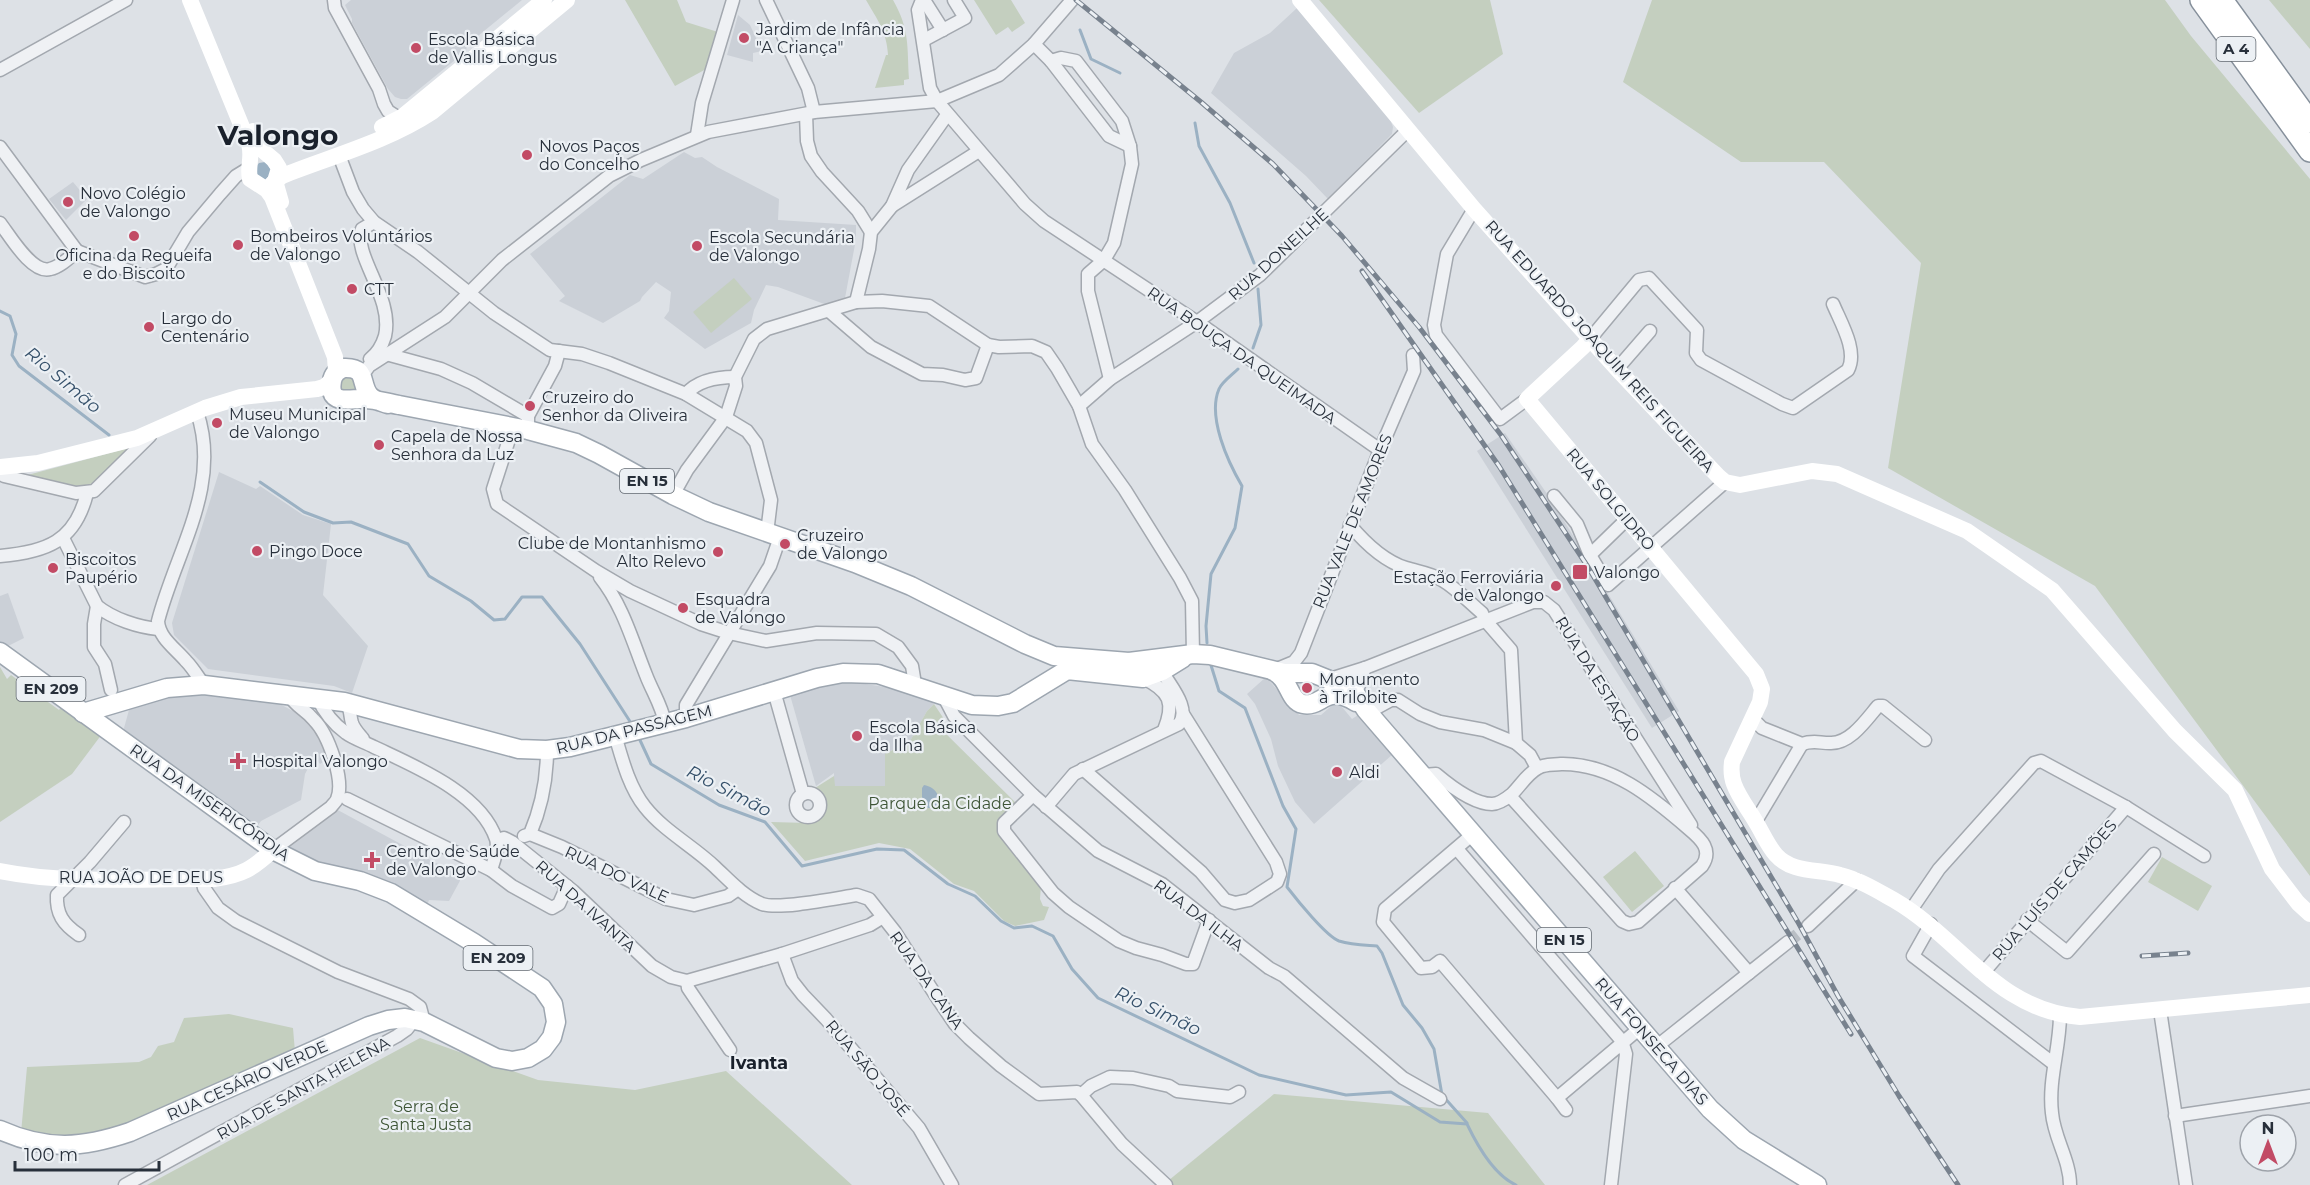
<svg xmlns="http://www.w3.org/2000/svg" width="2310" height="1185" font-family="Montserrat,sans-serif">
<rect width="100%" height="100%" fill="#dde1e6"/>
<!-- built -->
<g fill="#cbd0d7">
<path d="M351 0H522L467 45 466 51 407 99H401L395 97 388 89 352 23V19L345 5Z"/>
<path d="M1297 8 1390 119 1393 127 1392 134 1328 199 1306 176 1211 93 1234 53 1270 33Z"/>
<path d="M738 15 750 25 762 51 753 53V62L727 55Z"/>
<path d="M684 152 695 158 702 157 717 167 779 199 778 220 856 225V239L845 298 827 305 778 287 766 285 754 310 751 323 705 349 664 318 669 311 671 292 656 282 642 297 640 301 603 323 559 301 565 296 530 254 630 175 643 179Z"/>
<path d="M73 182 87 199 66 220 49 199Z"/>
<path d="M1505 433 1552 501 1679 711 1652 728 1477 451Z"/>
<path d="M219 472 256 489 260 486 303 515 331 524 323 595 368 646 352 693 334 686 208 669 174 635 172 623Z"/>
<path d="M8 593 24 638 6 647 0 643V596Z"/>
<path d="M1266 677 1299 715H1321L1337 701 1352 719 1358 715 1393 754 1314 824 1295 802 1278 766 1271 739 1255 704 1247 694Z"/>
<path d="M853 682 891 688 928 699 934 704 927 711 910 741 885 754V786H834V773L816 786 790 695 833 684Z"/>
<path d="M203 693 276 702 308 719 329 758 320 764 316 758 313 759 305 774 301 800 261 821 256 828 125 733 124 728 129 710 132 707 160 697Z"/>
<path d="M334 808 462 877 449 901 429 900 427 905 392 885 355 871 321 863 285 846Z"/>
</g>
<!-- green -->
<g fill="#c4cfbf">
<path d="M625 0H677L686 22 718 32 708 68 675 86Z"/>
<path d="M866 0H893C910 30 907 46 909 79L904 80V85L875 88 886 55H888C887 32 877 19 866 0Z"/>
<path d="M974 0H1011L1025 23 1012 32 1008 27 996 35Z"/>
<path d="M1319 0H1490L1503 54 1419 113Z"/>
<path d="M1652 0H2165L2191 36 2310 179V876L2095 586 1888 468 1921 263 1824 162H1741L1623 82Z"/>
<path d="M2269 0H2310V49Z"/>
<path d="M734 278 752 299 711 333 693 312Z"/>
<circle cx="348" cy="385" r="8"/>
<path d="M129 448 94 483 78 487 24 476Z"/>
<path d="M0 667 7 679 11 675 59 710 61 707 102 734 72 774 0 822Z"/>
<path d="M934 704 944 719 938 726 1016 803 997 822 998 832 1041 885 1040 899 1043 906 1049 907 1044 920 1015 926 1004 921 974 891 954 884 910 849 879 843 805 861 771 822 808 823 821 818C829 806 826 796 815 788L834 776 835 786H885V754L910 741 927 711Z"/>
<path d="M1635 851 1664 886 1632 912 1603 877Z"/>
<path d="M2162 857 2212 886 2198 911 2148 882Z"/>
<path d="M229 1014 293 1028 295 1052 126 1128 69 1141 21 1133 27 1067 139 1062 151 1057 158 1046 174 1042 184 1018Z"/>
<path d="M420 1038 538 1080 635 1090 726 1071 852 1185H147Z"/>
<path d="M1274 1094 1488 1113 1545 1185H1163Z"/>
</g>
<!-- water -->
<g fill="#9bb1c3">
<path d="M265 162 273 172 265 180 259 179 255 168 259 163Z"/>
<path d="M924 785C936 787 943 798 935 808H927L922 803V788Z"/>
</g>
<g fill="none" stroke-linecap="round" stroke-linejoin="round">
<!-- stream -->
<g stroke="#9bb1c3" stroke-width="3">
<path d="M1080 30 1091 59 1120 73"/>
<path d="M1195 123 1199 146 1230 203 1254 263"/>
<path d="M0 311 10 316 16 334 12 355 19 366 109 435"/>
<path d="M1253 348 1261 325 1258 289"/>
<path d="M260 482 304 512 333 523 351 522 408 544 429 576 471 601 494 620 505 619 522 597H542L580 644 631 723"/>
<path d="M1207 643 1206 626 1211 574 1235 528 1242 486C1228 462 1207 417 1219 389 1222 382 1232 375 1238 369"/>
<path d="M1210 662 1219 691 1245 708 1283 806 1296 829 1287 887C1297 900 1326 936 1339 941 1352 945 1364 945 1377 946L1382 953 1403 1005 1422 1028 1434 1049 1442 1095 1467 1123"/>
<path d="M639 738 651 764 719 805 765 822 802 866 877 849 904 850 948 884 975 896 1001 921 1014 928 1032 926 1053 936 1072 969 1098 998 1259 1075 1346 1095 1391 1092 1440 1122 1467 1124C1477 1145 1494 1175 1516 1185"/>
</g>
<!-- street-tunnel -->
<path stroke="#b9bec4" stroke-width="12" stroke-dasharray="12 6" stroke-linecap="butt" d="M1788 942 1808 926"/>
<defs>
<g id="street">
<path d="M334 0 335 8 379 89 384 104 388 111 399 118"/>
<path d="M766 0 808 88 814 112"/>
<path d="M922 0 918 10 930 88 937 101 1025 204 1044 221 1197 322 1380 450"/>
<path d="M924 0 943 30"/>
<path d="M924 40 965 18 954 0"/>
<path d="M1034 44 1051 61 1109 136 1130 146"/>
<path d="M1051 61 1061 58 1076 61 1122 121 1130 146 1132 164 1114 243 1104 260 1088 274V291L1110 379"/>
<path d="M0 70 126 0"/>
<path d="M806 114 807 141 811 156 822 172 858 211 871 232"/>
<path d="M697 135 702 103 733 0"/>
<path d="M0 147 77 251"/>
<path d="M339 155 353 192 363 209 374 222 418 252 494 313 550 350 582 354 609 363 686 394 747 431 756 443 771 500 767 533"/>
<path d="M892 206 979 151"/>
<path d="M1474 209 1447 254 1434 325 1436 335 1500 419 1527 399"/>
<path d="M0 223C10 236 32 274 50 269 60 267 69 258 77 251"/>
<path d="M77 251 145 277 156 274 166 269 188 232 220 194 236 176 249 168"/>
<path d="M856 302 882 301 929 306 988 345 999 347 1032 346 1046 352 1057 368 1079 406 1092 444 1125 490 1180 578 1192 601 1193 654"/>
<path d="M829 311 871 347 922 374 943 375 965 380 976 378 988 345"/>
<path d="M1590 339 1639 280 1649 278 1697 330 1696 353 1701 360 1782 404 1793 408 1848 370C1858 351 1841 323 1833 304"/>
<path d="M386 354 441 369 472 383 528 416"/>
<path d="M370 359C378 353 382 346 385 336 394 297 352 255 362 229L374 222"/>
<path d="M1617 369 1650 331"/>
<path d="M362 376 369 366 445 317 502 260 609 176 641 160 708 132 814 112 937 101 999 75 1034 44 1072 0"/>
<path d="M686 394C698 380 717 377 735 377"/>
<path d="M1079 406 1110 379 1197 322 1260 275 1408 130"/>
<path d="M197 412C222 486 176 551 158 621 159 638 175 648 186 661 193 668 198 677 204 685"/>
<path d="M528 424V416L555 366 559 351"/>
<path d="M513 427 493 489 497 504 596 571 630 591 701 624 729 633 766 641 817 633 876 634 898 647 912 666 914 678 912 685"/>
<path d="M0 472 4 476 76 493 94 491 150 436"/>
<path d="M673 495 687 470 726 417 736 386 735 377 754 339 767 329 856 302 869 249 871 232 892 206 908 170 947 115"/>
<path d="M1554 496 1577 524 1590 555 1608 585 1725 482"/>
<path d="M1350 525C1365 543 1384 561 1406 568 1419 572 1430 573 1442 580 1456 588 1469 602 1482 613L1485 620 1511 650 1516 743 1530 755 1537 768"/>
<path d="M63 538 97 606C113 619 138 627 158 629"/>
<path d="M1590 555 1627 519"/>
<path d="M0 556C46 552 75 542 87 493"/>
<path d="M600 577C623 606 632 640 646 675 652 691 662 706 665 723"/>
<path d="M97 606 94 624V647L105 664 111 690"/>
<path d="M1277 669 1294 662 1301 653 1380 450 1414 371 1413 355"/>
<path d="M1143 678C1170 691 1175 703 1164 730"/>
<path d="M1330 679 1365 668 1533 602H1544L1554 610 1691 825"/>
<path d="M774 691 803 794"/>
<path d="M1349 694 1352 695C1361 688 1360 677 1365 668"/>
<path d="M317 697C324 712 332 723 346 733 354 739 365 742 374 747 414 766 481 793 496 839 499 848 494 860 491 870"/>
<path d="M944 697 954 716 1033 795 1098 851 1162 884 1269 968 1284 976 1403 1078 1440 1099"/>
<path d="M342 702C352 706 349 713 352 723 354 729 359 734 363 739"/>
<path d="M1369 712 1391 700H1398L1420 714 1440 722 1484 730 1516 743"/>
<path d="M686 718V705L770 566 780 537"/>
<path d="M1753 719 1762 728 1802 744C1813 740 1819 743 1830 743 1850 744 1866 720 1878 706H1883L1925 740"/>
<path d="M615 735C622 759 629 787 645 807 664 831 693 846 715 867 729 880 743 896 762 904 779 910 837 898 857 895L869 899 895 932 938 999 955 1024 969 1038 1001 1066 1039 1094 1077 1092 1081 1095 1122 1144 1166 1185"/>
<path d="M1083 769 1201 872 1225 900 1235 903 1249 900 1277 882 1280 874 1276 862 1183 714"/>
<path d="M1423 775 1436 774C1449 785 1474 804 1492 804 1498 804 1507 798 1512 794 1520 786 1528 773 1538 768 1544 764 1553 765 1561 764 1611 763 1652 797 1689 829 1701 839 1713 850 1702 866L1638 922 1629 924 1622 921 1510 796"/>
<circle cx="808" cy="805" r="12"/>
<path d="M1033 795 1004 823V831L1053 893 1069 907 1119 941 1136 948 1162 955 1186 964H1193L1209 920"/>
<path d="M347 799 491 870 512 886 552 908 559 904 567 886"/>
<path d="M1046 807 1074 774 1179 724C1191 708 1170 686 1162 671"/>
<path d="M1756 821 1802 744"/>
<path d="M530 834 562 847 666 899 694 905 728 896 738 889"/>
<path d="M1473 834 1385 909 1383 922 1421 968 1432 967 1440 961 1557 1098 1640 1028"/>
<path d="M524 836 530 834C542 806 547 780 547 750"/>
<path d="M497 840 504 838 512 842 573 891 652 966 671 977 687 981 782 954 870 925 883 917"/>
<path d="M1457 849 1622 1041 1626 1054 1611 1185"/>
<path d="M273 850 331 807C333 804 336 802 337 799 345 780 328 734 314 720 304 708 298 709 288 694"/>
<path d="M202 879 204 888 218 908 236 921 338 972 409 999 420 1007 424 1022"/>
<path d="M1675 888 1749 973"/>
<path d="M1911 910 1939 869 2034 763 2041 761 2126 807 2204 856"/>
<path d="M2027 920 2067 952 2154 854"/>
<path d="M1931 924 1913 956 2054 1064"/>
<path d="M1808 926 1857 880"/>
<path d="M79 935C63 924 56 914 57 895L90 862 124 822"/>
<path d="M782 954 792 981 803 995 826 1019 919 1128 952 1185"/>
<path d="M1983 973 2126 807"/>
<path d="M687 981 688 988 730 1050"/>
<path d="M2160 1010 2186 1185"/>
<path d="M2060 1015C2060 1048 2048 1080 2052 1113 2054 1138 2070 1160 2070 1185"/>
<path d="M1656 1047 1788 942"/>
<path d="M1081 1095 1091 1086 1110 1077 1133 1078 1169 1086 1177 1091 1230 1097 1239 1092"/>
<path d="M1557 1098 1566 1110"/>
<path d="M2175 1116 2310 1096"/>
<path d="M125 1185 397 1036 407 1029 414 1020"/>
</g>
<g id="primary">
<path d="M388 404C382 402 375 401 370 396 359 385 369 367 344 368 338 370 333 374 332 381 328 405 348 399 361 399 373 398 387 403 399 405L528 430 576 443 599 454 673 495 709 512 855 563 911 586 1025 644 1054 656 1129 662 1193 654 1210 655 1284 673H1312L1347 687 1355 693 1366 710 1710 1109 1744 1140 1817 1185"/>
<path d="M0 652 273 850 315 871 360 881 391 893 474 943 542 988 553 1004 556 1022 552 1037 543 1049 528 1058 512 1061 496 1058 424 1022 405 1018 388 1020 369 1026 130 1132C83 1148 47 1151 0 1130"/>
<path d="M1273 671C1290 678 1288 701 1303 704 1322 708 1325 683 1356 702"/>
<path d="M83 713 167 688 204 685 344 702 519 749 547 750 570 747 686 718 817 678 843 673 878 674 972 705 998 706 1013 703 1067 670 1143 678 1162 671 1183 658"/>
</g>
<g id="highway">
<path d="M2201 0 2310 151"/>
<path d="M2222 0 2310 122"/>
</g>
</defs>
<!-- street casing -->
<use href="#street" stroke="#a3a8af" stroke-width="15"/>
<!-- primary casing -->
<use href="#primary" stroke="#9da6b0" stroke-width="21"/>
<!-- highway casing -->
<use href="#highway" stroke="#86909b" stroke-width="24"/>
<!-- street -->
<use href="#street" stroke="#eff1f4" stroke-width="12"/>
<!-- secondary -->
<g stroke="#fff" stroke-width="16">
<path d="M190 0 249 144C253 157 247 167 250 179L267 190 272 197 335 357 336 372"/>
<path d="M1300 0 1474 209 1617 369 1719 477 1725 482 1740 485 1812 471 1837 474 1967 531 2052 590 2175 731 2235 790 2272 869 2298 903 2310 914"/>
<path d="M382 127 402 117 544 0"/>
<path d="M253 131 261 149 274 160 279 168 275 181 281 202"/>
<path d="M272 184 282 176C332 156 386 142 432 112L567 0"/>
<path d="M1590 339 1583 347 1527 399 1756 674 1762 689 1760 702 1732 762C1731 770 1731 776 1734 784 1739 798 1750 811 1757 824 1763 834 1768 846 1776 855 1792 873 1819 869 1840 875 1860 880 1876 890 1894 900 1961 939 1996 1010 2080 1017L2310 995"/>
<path d="M0 467 38 463 137 438 205 408 241 397 317 389 324 387 332 380"/>
<path d="M0 871C70 885 143 878 214 879 243 875 252 869 273 850"/>
</g>
<!-- primary -->
<use href="#primary" stroke="#fff" stroke-width="18"/>
<!-- highway -->
<use href="#highway" stroke="#fff" stroke-width="21"/>
<defs>
<g id="rail">
<path d="M1076 0 1201 102 1273 164 1342 236 1419 327 1501 435 1588 567 1799 924 1838 996 1899 1096 1958 1185"/>
<path d="M1362 271 1499 466 1851 1034"/>
<path d="M2142 956 2188 953"/>
</g>
</defs>
<!-- rail casing -->
<use href="#rail" stroke="#78828e" stroke-width="5"/>
<!-- rail -->
<use href="#rail" stroke="#ecf0f4" stroke-width="3" stroke-dasharray="9" stroke-linecap="butt"/>
</g>
<!-- markers -->
<g fill="#c24b65" stroke="#ecf0f4" stroke-width="2">
<circle cx="744" cy="38" r="6"/>
<circle cx="416" cy="48" r="6"/>
<circle cx="527" cy="155" r="6"/>
<circle cx="68" cy="202" r="6"/>
<circle cx="134" cy="236" r="6"/>
<circle cx="238" cy="245" r="6"/>
<circle cx="697" cy="246" r="6"/>
<circle cx="352" cy="289" r="6"/>
<circle cx="149" cy="327" r="6"/>
<circle cx="530" cy="406" r="6"/>
<circle cx="217" cy="423" r="6"/>
<circle cx="379" cy="445" r="6"/>
<circle cx="785" cy="544" r="6"/>
<circle cx="257" cy="551" r="6"/>
<circle cx="718" cy="552" r="6"/>
<circle cx="53" cy="568" r="6"/>
<rect x="1572" y="564" width="16" height="16" rx="3"/>
<circle cx="1556" cy="586" r="6"/>
<circle cx="683" cy="608" r="6"/>
<circle cx="1307" cy="688" r="6"/>
<circle cx="857" cy="736" r="6"/>
<path d="M235 752h6v6h6v6h-6v6h-6v-6h-6v-6h6z"/>
<circle cx="1337" cy="772" r="6"/>
<path d="M369 851h6v6h6v6h-6v6h-6v-6h-6v-6h6z"/>
</g>
<g text-anchor="middle" stroke-width="4.5" stroke-linejoin="round" paint-order="stroke">
<!-- shield labels -->
<g fill="#ecf0f4" stroke="#636a72" stroke-width="1.5">
<rect x="2216.5" y="37" width="39" height="24" rx="4.5"/>
<rect x="620" y="469" width="54" height="24" rx="4.5"/>
<rect x="16.5" y="677" width="69" height="24" rx="4.5"/>
<rect x="1537" y="928" width="54" height="24" rx="4.5"/>
<rect x="463.5" y="946" width="69" height="24" rx="4.5"/>
</g>
<g font-size="15" font-weight="bold" fill="#28303b">
<text x="2236" y="54">A 4</text>
<text x="647" y="486">EN 15</text>
<text x="51" y="694">EN 209</text>
<text x="1564" y="945">EN 15</text>
<text x="498" y="963">EN 209</text>
</g>
<!-- poi labels -->
<g font-size="16" fill="#28303b" stroke="#ecf0f4" text-anchor="start">
<text x="756" y="35">Jardim de Infância<tspan x="756" dy="18">"A Criança"</tspan></text>
<text x="428" y="45">Escola Básica<tspan x="428" dy="18">de Vallis Longus</tspan></text>
<text x="539" y="152">Novos Paços<tspan x="539" dy="18">do Concelho</tspan></text>
<text x="80" y="199">Novo Colégio<tspan x="80" dy="18">de Valongo</tspan></text>
<text x="250" y="242">Bombeiros Voluntários<tspan x="250" dy="18">de Valongo</tspan></text>
<text x="709" y="243">Escola Secundária<tspan x="709" dy="18">de Valongo</tspan></text>
<text x="134" y="261" text-anchor="middle">Oficina da Regueifa<tspan x="134" dy="18">e do Biscoito</tspan></text>
<text x="364" y="295">CTT</text>
<text x="161" y="324">Largo do<tspan x="161" dy="18">Centenário</tspan></text>
<text x="542" y="403">Cruzeiro do<tspan x="542" dy="18">Senhor da Oliveira</tspan></text>
<text x="229" y="420">Museu Municipal<tspan x="229" dy="18">de Valongo</tspan></text>
<text x="391" y="442">Capela de Nossa<tspan x="391" dy="18">Senhora da Luz</tspan></text>
<text x="797" y="541">Cruzeiro<tspan x="797" dy="18">de Valongo</tspan></text>
<text x="706" y="549" text-anchor="end">Clube de Montanhismo<tspan x="706" dy="18">Alto Relevo</tspan></text>
<text x="269" y="557">Pingo Doce</text>
<text x="65" y="565">Biscoitos<tspan x="65" dy="18">Paupério</tspan></text>
<text x="1594" y="578">Valongo</text>
<text x="1544" y="583" text-anchor="end">Estação Ferroviária<tspan x="1544" dy="18">de Valongo</tspan></text>
<text x="695" y="605">Esquadra<tspan x="695" dy="18">de Valongo</tspan></text>
<text x="1319" y="685">Monumento<tspan x="1319" dy="18">à Trilobite</tspan></text>
<text x="869" y="733">Escola Básica<tspan x="869" dy="18">da Ilha</tspan></text>
<text x="252" y="767">Hospital Valongo</text>
<text x="1349" y="778">Aldi</text>
<text x="386" y="857">Centro de Saúde<tspan x="386" dy="18">de Valongo</tspan></text>
</g>
<!-- street labels -->
<g font-size="16" fill="#28303b" stroke="#ecf0f4">
<text transform="translate(1278 254) rotate(-42)" y="6">RUA DONEILHE</text>
<text transform="translate(1600 346) rotate(48)" y="6">RUA EDUARDO JOAQUIM REIS FIGUEIRA</text>
<text transform="translate(1242 355) rotate(35)" y="6">RUA BOUÇA DA QUEIMADA</text>
<text transform="translate(1611 499) rotate(50)" y="6">RUA SOLGIDRO</text>
<text transform="translate(1352 521) rotate(-68)" y="6">RUA VALE DE AMORES</text>
<text transform="translate(1598 679) rotate(58)" y="6">RUA DA ESTAÇÃO</text>
<text transform="translate(634 729) rotate(-14)" y="6">RUA DA PASSAGEM</text>
<text transform="translate(210 802) rotate(35)" y="6">RUA DA MISERICÓRDIA</text>
<text transform="translate(617 874) rotate(25)" y="6">RUA DO VALE</text>
<text x="141" y="883">RUA JOÃO DE DEUS</text>
<text transform="translate(2054 890) rotate(-49)" y="6">RUA LUÍS DE CAMÕES</text>
<text transform="translate(586 906) rotate(42)" y="6">RUA DA IVANTA</text>
<text transform="translate(1199 915) rotate(37)" y="6">RUA DA ILHA</text>
<text transform="translate(927 980) rotate(55)" y="6">RUA DA CANA</text>
<text transform="translate(1652 1041) rotate(49)" y="6">RUA FONSECA DIAS</text>
<text transform="translate(868 1068) rotate(50)" y="6">RUA SÃO JOSÉ</text>
<text transform="translate(247 1080) rotate(-24)" y="6">RUA CESÁRIO VERDE</text>
<text transform="translate(303 1088) rotate(-29)" y="6">RUA DE SANTA HELENA</text>
</g>
<!-- park labels -->
<g font-size="16" fill="#3e5536" stroke="#ecf0f4">
<text x="940" y="809">Parque da Cidade</text>
<text x="426" y="1112">Serra de<tspan x="426" dy="18">Santa Justa</tspan></text>
</g>
<!-- water labels -->
<g font-size="18" font-style="italic" fill="#36516b" stroke="#ecf0f4">
<text transform="translate(63 380) rotate(40)" y="6">Rio Simão</text>
<text transform="translate(729 791) rotate(27)" y="6">Rio Simão</text>
<text transform="translate(1158 1011) rotate(25)" y="6">Rio Simão</text>
</g>
<!-- neighbourhood labels -->
<g font-size="18" font-weight="bold" fill="#1a212c" stroke="#ecf0f4">
<text x="759" y="1069">Ivanta</text>
</g>
<!-- town labels -->
<g font-size="28" font-weight="bold" fill="#1a212c" stroke="#ecf0f4">
<text x="278" y="145">Valongo</text>
</g>
</g>
<!-- north arrow -->
<g transform="translate(2268 1143)"><circle r="28" fill="#ecf0f4" stroke="#9ea3aa" stroke-width="1.5"/>
<path d="M0-4.5L10 22L0 15L-10 22Z" fill="#c24b65"/>
<text y="-9" font-size="16" font-weight="bold" text-anchor="middle" fill="#28303b">N</text>
</g>
<!-- scale -->
<path d="M15 1161v9h144v-9" fill="none" stroke="#28303b" stroke-width="3"/>
<text x="24" y="1161" font-size="18" fill="#28303b" stroke="#ecf0f4" stroke-width="4.5" paint-order="stroke">100 m</text>
</svg>
